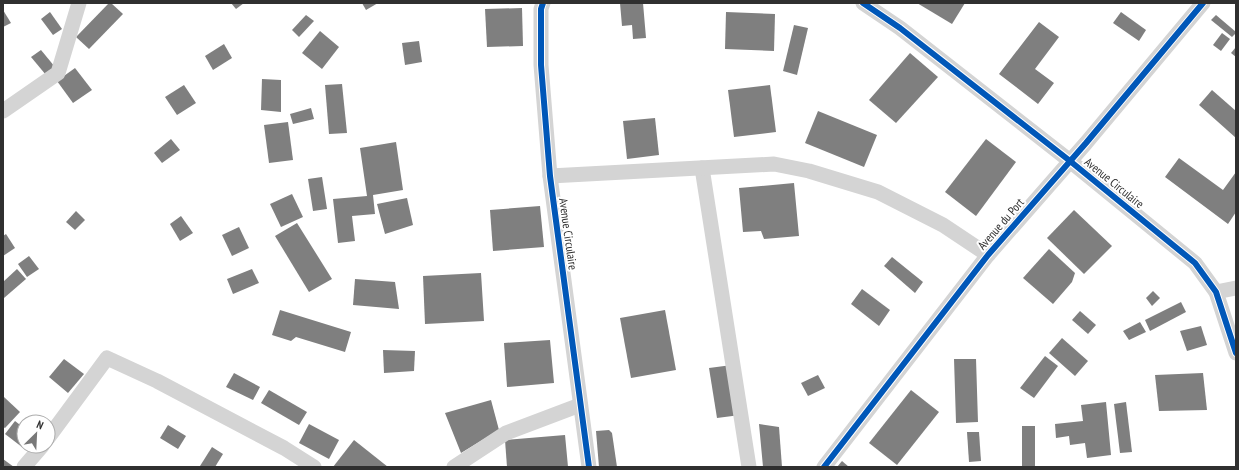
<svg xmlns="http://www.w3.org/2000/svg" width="1239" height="470" font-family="'PT Sans Narrow',sans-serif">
<rect width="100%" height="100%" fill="#fff"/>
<!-- building -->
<g fill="#7f7f7f">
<path d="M109 3H111L123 14 89 49 76 37Z"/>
<path d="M231 3H244L236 9Z"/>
<path d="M362 3H378L366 10Z"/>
<path d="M620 3H643L646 38 633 39 632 25 622 26Z"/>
<path d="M917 3H965L952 24Z"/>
<path d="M522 8 523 46 487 47 485 9Z"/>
<path d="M3 10 11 23 3 27Z"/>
<path d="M50 12 62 29 53 35 41 19Z"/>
<path d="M726 12 775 14 774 51 725 49Z"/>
<path d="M1121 12 1146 30 1139 41 1113 23Z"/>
<path d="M306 15 314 21 299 37 292 30Z"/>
<path d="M1216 15 1236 32V33L1232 37 1211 20Z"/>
<path d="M1039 22 1059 37 1035 69 1054 83 1038 104 999 74Z"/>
<path d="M794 25 808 28 797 75 783 71Z"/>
<path d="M320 31 339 47 322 69 302 53Z"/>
<path d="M1222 33 1230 39 1221 51 1213 45Z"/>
<path d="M419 41 422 62 405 65 402 43Z"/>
<path d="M224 44 232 58 213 70 205 56Z"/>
<path d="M1236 47V57L1231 53Z"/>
<path d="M41 50 55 67 46 75 31 57Z"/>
<path d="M910 53 938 77 896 123 869 100Z"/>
<path d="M75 68 92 90 73 103 57 81Z"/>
<path d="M262 79 281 80V112L261 110Z"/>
<path d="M342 84 347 133 329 134 325 85Z"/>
<path d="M184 85 196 103 177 115 165 97Z"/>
<path d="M770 85 776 132 734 137 728 90Z"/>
<path d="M1212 90 1236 111V138L1199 105Z"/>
<path d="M311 108 314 119 293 124 290 114Z"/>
<path d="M818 111 877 135 864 167 805 143Z"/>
<path d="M655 118 659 155 627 159 623 121Z"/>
<path d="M288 122 293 160 269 163 264 125Z"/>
<path d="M171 139 180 150 162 163 154 153Z"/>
<path d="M986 139 1016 162 976 216 945 192Z"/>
<path d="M396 142 403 190 373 195 375 214 352 216 355 241 338 243 333 199 367 196 360 148Z"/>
<path d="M1179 158 1223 190 1236 172V212L1228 224 1165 177Z"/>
<path d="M322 177 327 209 313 211 308 179Z"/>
<path d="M794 183 799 236 764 239 761 231 743 232 739 188Z"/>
<path d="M292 194 303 217 281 227 270 204Z"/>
<path d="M407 198 413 225 385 234 377 204Z"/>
<path d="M540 206 544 247 493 251 490 210Z"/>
<path d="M1074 210 1112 246 1084 274 1047 238Z"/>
<path d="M76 211 85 220 75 230 66 222Z"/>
<path d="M181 216 193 233 180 241 170 224Z"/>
<path d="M297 223 332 279 309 292 275 236Z"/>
<path d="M239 227 249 248 232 256 222 235Z"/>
<path d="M6 234 15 248 3 256V236Z"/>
<path d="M1049 249 1075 273 1072 282 1053 304 1023 278Z"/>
<path d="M29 256 39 269 27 277 18 264Z"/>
<path d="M892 257 923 282 915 293 884 266Z"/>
<path d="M17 269 26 279 4 298 3 296V282Z"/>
<path d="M252 269 259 283 233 294 227 279Z"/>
<path d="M481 273 484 321 425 324 423 276Z"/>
<path d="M355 279 395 282 399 309 353 305Z"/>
<path d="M862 289 890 310 879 326 851 304Z"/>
<path d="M1153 291 1160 298 1152 306 1146 298Z"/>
<path d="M1181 302 1186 312 1150 331 1145 320Z"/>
<path d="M280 310 351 332 345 352 296 337 291 341 272 335Z"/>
<path d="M665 310 676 370 631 378 620 318Z"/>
<path d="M1080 311 1096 325 1088 334 1072 320Z"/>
<path d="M1140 322 1146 332 1129 340 1123 331Z"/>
<path d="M1201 326 1207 345 1187 351 1180 331Z"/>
<path d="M1062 338 1088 361 1075 376 1049 353Z"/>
<path d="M550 340 554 383 507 387 504 343Z"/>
<path d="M383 350 415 351 414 371 384 373Z"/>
<path d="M1045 356 1058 366 1034 398 1020 388Z"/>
<path d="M64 359 84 374 68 393 49 377Z"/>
<path d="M954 359H976L978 422 956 423Z"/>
<path d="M732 365 740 415 717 418 709 368Z"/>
<path d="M234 373 260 387 253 400 226 387Z"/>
<path d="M1203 373 1207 410 1159 411 1155 375Z"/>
<path d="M818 375 825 388 808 396 801 383Z"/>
<path d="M269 390 307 412 299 425 261 403Z"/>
<path d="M911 390 939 412 897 465 869 443Z"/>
<path d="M4 397 20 412 5 428 3 427Z"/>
<path d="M491 400 499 430 461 453 445 413Z"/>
<path d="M1106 402 1111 455 1087 458 1085 443 1070 445 1069 436 1056 438 1055 424 1083 421 1081 405Z"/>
<path d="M1126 402 1132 452 1120 453 1114 404Z"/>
<path d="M15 421 24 428V444L22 447 5 434Z"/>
<path d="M309 424 339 440 329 459 299 443Z"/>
<path d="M759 424 779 427 782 467H763Z"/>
<path d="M168 425 186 436 178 449 160 438Z"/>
<rect x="1022" y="426" width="13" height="41"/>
<path d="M609 430 612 433 617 467H599L596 431Z"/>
<path d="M967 432H979L981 461 969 462Z"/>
<path d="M565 435 568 467H507L505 440Z"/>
<path d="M354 440 388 467H333Z"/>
<path d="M212 447 223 454 215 467H202L200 466Z"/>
<path d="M3 459 14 467H3Z"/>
<path d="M842 461 849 467H837Z"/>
</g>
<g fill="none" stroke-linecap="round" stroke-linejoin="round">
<!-- street -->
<g stroke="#d4d4d4" stroke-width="15">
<path d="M543 3 541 9V65L550 176 589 467"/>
<path d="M863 3 900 28 1070 161 1195 263 1216 292 1236 353"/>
<path d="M3 111 58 73 79 3"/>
<path d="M702 168 749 467"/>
<path d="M550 176 774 164 809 171 878 192 943 225 988 255"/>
<path d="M1216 292 1236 288"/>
<path d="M48 438 107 358 157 381 284 448 314 467"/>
<path d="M24 467 42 446"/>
<path d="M454 467 506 433 580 405"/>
<path d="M824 467 988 255 1086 143 1203 3"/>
</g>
<defs>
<g id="cycleway">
<path d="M543 3 541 9V65L550 176 589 467"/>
<path d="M863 3 900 28 1070 161 1195 263 1216 292 1236 353"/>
<path d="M824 467 988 255 1086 143 1203 3"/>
</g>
</defs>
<!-- cycleway casing -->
<use href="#cycleway" stroke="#fff" stroke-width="8"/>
<!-- cycleway -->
<use href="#cycleway" stroke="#0057b8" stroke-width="6"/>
</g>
<g text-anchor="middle" stroke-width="4" stroke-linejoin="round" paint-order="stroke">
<!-- street labels -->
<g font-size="12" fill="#303030" stroke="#fff">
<text transform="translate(1114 183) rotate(39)" y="4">Avenue Circulaire</text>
<text transform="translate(1001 224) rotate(-49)" y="4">Avenue du Port</text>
<text transform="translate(568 234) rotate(82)" y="4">Avenue Circulaire</text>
</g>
</g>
<!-- border -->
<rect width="1239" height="470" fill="none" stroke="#303030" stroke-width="8"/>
<!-- north arrow -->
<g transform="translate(36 434) rotate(24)"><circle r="19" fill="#ffffff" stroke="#acacac"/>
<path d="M0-3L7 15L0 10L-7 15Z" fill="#787878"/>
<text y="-6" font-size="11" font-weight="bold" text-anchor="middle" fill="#303030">N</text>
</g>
</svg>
